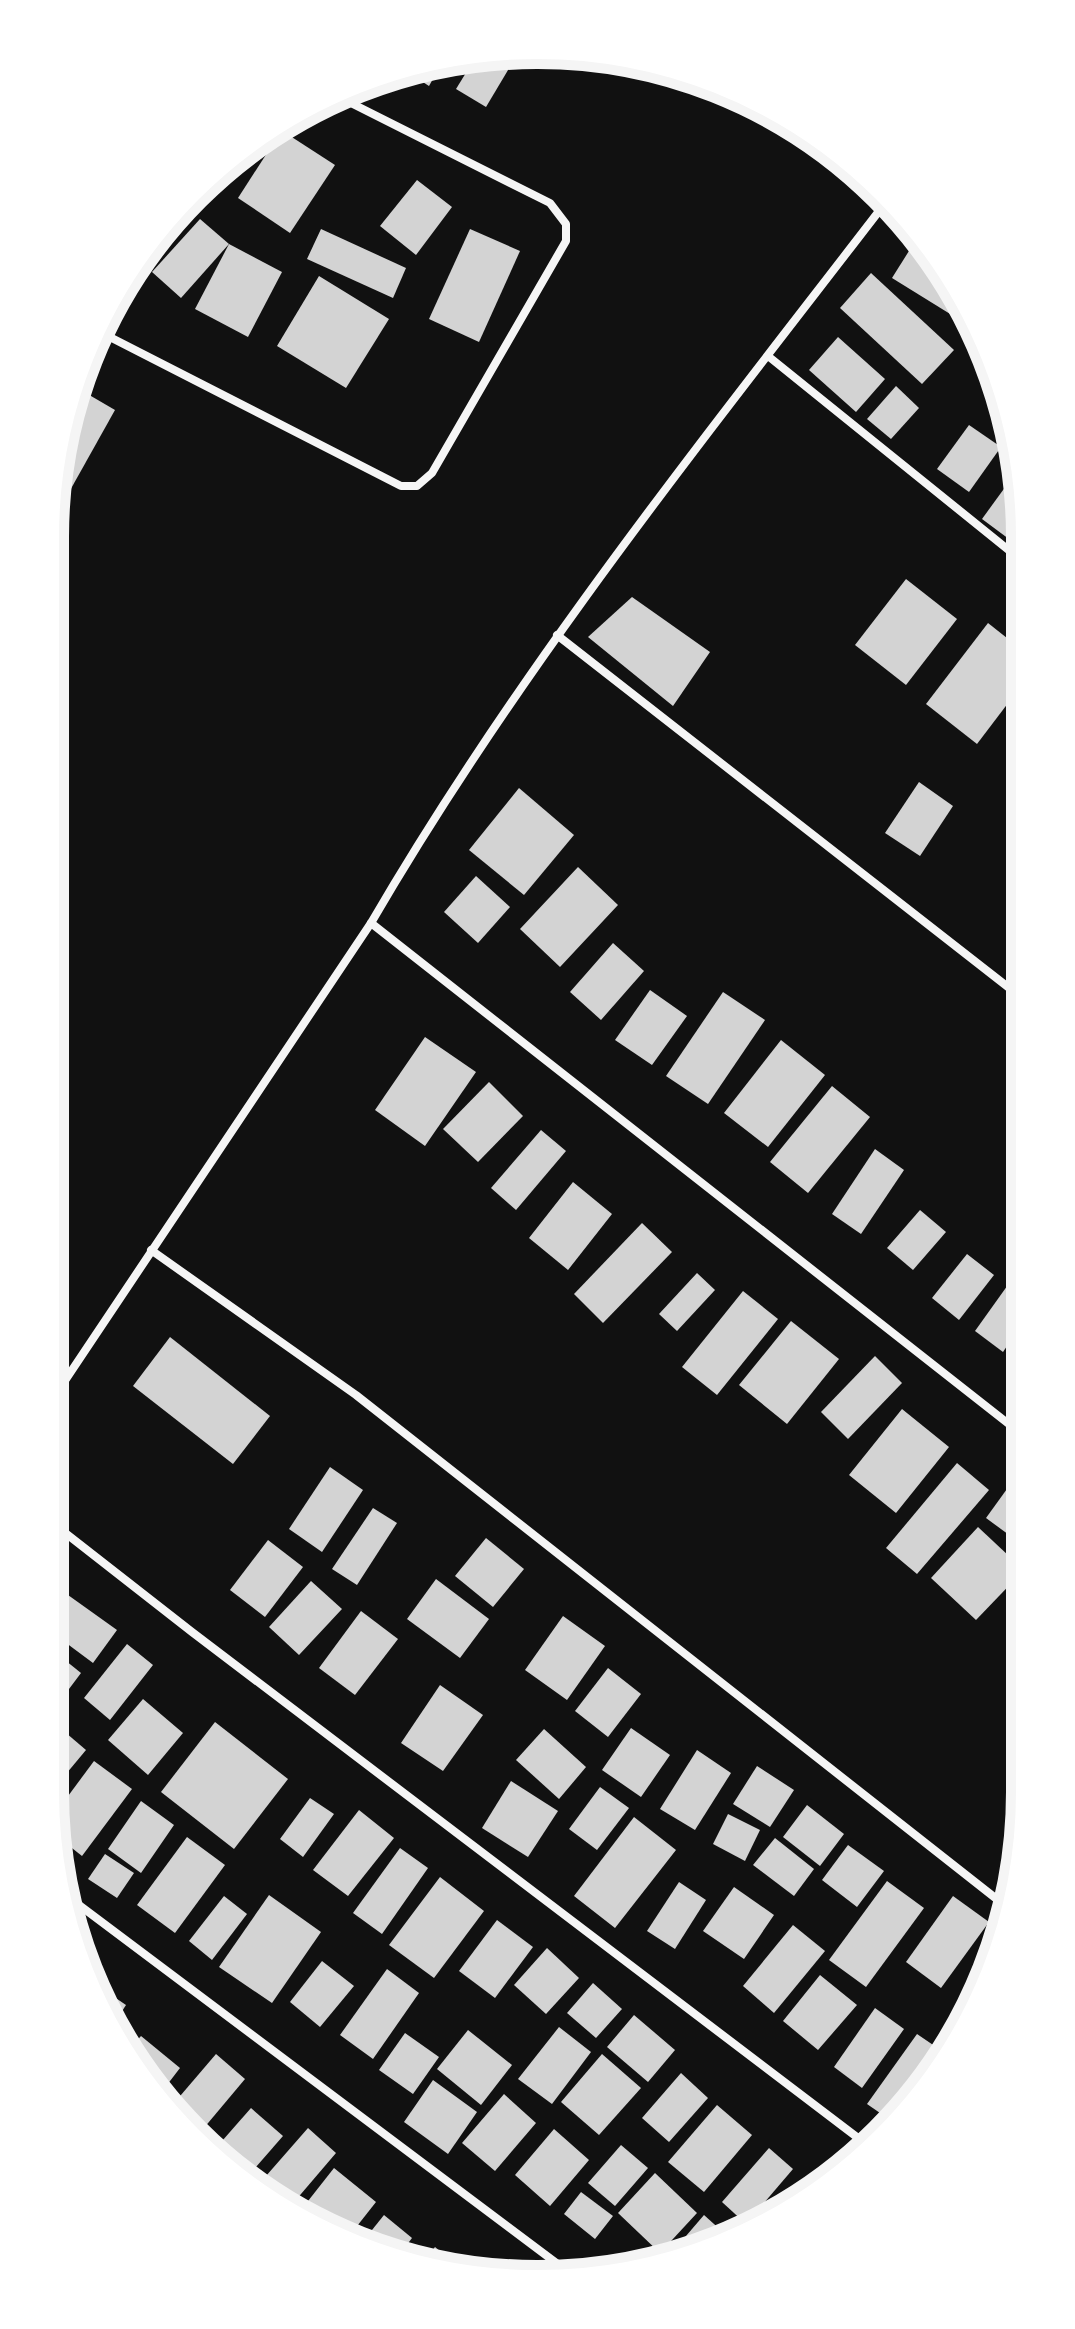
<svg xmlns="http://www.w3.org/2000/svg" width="1075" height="2329" font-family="'Exo 2',sans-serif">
<rect width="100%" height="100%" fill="#111"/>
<!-- building -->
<g fill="#d3d3d3">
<path d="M507 56 514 60 486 107 456 89 472 63Z"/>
<path d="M438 70 429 86 412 75Z"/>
<path d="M284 132 335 165 290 233 238 198 278 136Z"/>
<path d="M417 180 452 207 416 255 380 226Z"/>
<path d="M200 219 229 244 181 298 152 272Z"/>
<path d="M321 229 406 268 393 298 307 259Z"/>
<path d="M470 229 520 251 479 342 429 319Z"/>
<path d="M919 235 924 240 976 330 892 278Z"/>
<path d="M229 244 282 272 248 337 195 309Z"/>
<path d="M871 273 954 350 922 384 840 308Z"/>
<path d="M319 276 389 319 346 388 277 346Z"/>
<path d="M838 337 885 379 856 412 809 370Z"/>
<path d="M896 386 919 408 891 439 867 419Z"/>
<path d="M79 389 115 410 68 494 59 490Z"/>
<path d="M969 425 1001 447 969 492 937 469Z"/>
<path d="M1019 468 1021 473V548L982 519Z"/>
<path d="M906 579 957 619 906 685 855 645Z"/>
<path d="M632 597 710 652 673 706 588 637Z"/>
<path d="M988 623 1021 649V686L977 744 926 704Z"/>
<path d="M919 782 953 806 920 856 885 833Z"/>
<path d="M519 788 574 835 524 895 469 850Z"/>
<path d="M578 867 618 905 560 967 520 929Z"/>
<path d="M476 876 510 907 478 943 444 912Z"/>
<path d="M613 943 644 971 601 1020 570 992Z"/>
<path d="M650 990 687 1016 652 1065 615 1040Z"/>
<path d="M723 992 765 1020 708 1104 666 1076Z"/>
<path d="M425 1037 476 1072 425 1146 375 1110Z"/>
<path d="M781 1040 825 1075 768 1147 724 1113Z"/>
<path d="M489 1082 523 1116 478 1162 443 1129Z"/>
<path d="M832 1086 870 1117 808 1193 770 1162Z"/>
<path d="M541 1130 566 1151 516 1210 491 1188Z"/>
<path d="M875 1149 904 1170 861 1234 832 1214Z"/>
<path d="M573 1182 612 1214 568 1270 529 1238Z"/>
<path d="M920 1210 946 1232 913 1270 887 1248Z"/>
<path d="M642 1223 672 1252 603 1323 574 1294Z"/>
<path d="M967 1254 994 1275 959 1320 932 1298Z"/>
<path d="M697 1273 715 1290 677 1331 659 1314Z"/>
<path d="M1010 1282 1023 1291V1322L1003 1352 975 1331Z"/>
<path d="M743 1291 778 1319 717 1395 682 1367Z"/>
<path d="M791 1321 839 1359 787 1424 739 1385Z"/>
<path d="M170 1337 270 1416 233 1464 133 1386Z"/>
<path d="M875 1356 902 1383 848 1439 821 1412Z"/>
<path d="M902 1409 949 1447 896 1513 849 1475Z"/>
<path d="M957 1463 989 1490 917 1574 886 1548Z"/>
<path d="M330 1467 363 1490 322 1552 289 1529Z"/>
<path d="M1012 1482 1024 1491V1546L986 1518Z"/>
<path d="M373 1508 397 1523 357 1585 332 1569Z"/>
<path d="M978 1527 1024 1570 976 1620 931 1578Z"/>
<path d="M486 1538 524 1569 493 1607 455 1576Z"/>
<path d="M268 1540 303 1567 265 1617 230 1590Z"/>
<path d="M436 1579 489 1619 460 1658 407 1619Z"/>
<path d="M311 1581 342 1609 299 1655 269 1627Z"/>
<path d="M68 1595 117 1630 93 1663 50 1631V1620Z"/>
<path d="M1024 1595V1629L1009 1617Z"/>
<path d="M361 1611 398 1639 355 1695 319 1668Z"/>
<path d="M563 1616 605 1646 567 1700 525 1670Z"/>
<path d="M127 1644 153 1665 110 1720 84 1698Z"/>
<path d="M50 1648 81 1673 63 1697 50 1686Z"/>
<path d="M608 1668 641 1694 608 1737 575 1711Z"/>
<path d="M440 1685 483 1715 443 1771 401 1743Z"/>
<path d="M143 1699 183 1733 148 1775 108 1740Z"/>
<path d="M215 1722 288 1779 234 1849 161 1792Z"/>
<path d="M59 1727 86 1750 56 1786 50 1780V1738Z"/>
<path d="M631 1728 670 1755 641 1797 602 1770Z"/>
<path d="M544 1729 586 1767 559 1799 516 1760Z"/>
<path d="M697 1750 731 1773 695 1830 660 1809Z"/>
<path d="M94 1761 132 1789 82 1856 58 1837 54 1815Z"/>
<path d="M757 1766 794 1790 770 1827 733 1804Z"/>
<path d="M511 1781 558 1811 528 1857 482 1828Z"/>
<path d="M600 1787 629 1808 597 1850 569 1829Z"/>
<path d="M310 1798 334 1814 303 1857 280 1839Z"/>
<path d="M141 1801 174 1825 141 1873 108 1849Z"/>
<path d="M807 1805 844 1834 820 1866 783 1837Z"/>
<path d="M359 1810 394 1838 348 1896 313 1870Z"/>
<path d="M728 1814 760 1830 745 1861 713 1844Z"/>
<path d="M634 1817 676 1850 615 1928 574 1896Z"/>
<path d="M187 1837 225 1865 175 1933 137 1905Z"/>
<path d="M775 1838 814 1869 794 1896 753 1865Z"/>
<path d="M848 1845 884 1871 857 1907 822 1880Z"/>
<path d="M400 1848 428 1868 382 1934 353 1913Z"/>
<path d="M105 1854 134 1873 117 1898 88 1879Z"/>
<path d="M440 1877 484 1911 434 1978 389 1945Z"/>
<path d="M887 1881 924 1908 866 1987 829 1960Z"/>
<path d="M679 1882 706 1900 675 1949 647 1931Z"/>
<path d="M734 1887 774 1915 744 1959 703 1931Z"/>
<path d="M269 1895 321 1932 272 2003 219 1967Z"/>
<path d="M224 1896 247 1914 212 1960 189 1941Z"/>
<path d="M953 1896 989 1922 941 1988 906 1962Z"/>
<path d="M497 1920 533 1947 495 1998 459 1971Z"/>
<path d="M793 1925 825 1951 774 2013 743 1986Z"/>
<path d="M547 1948 579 1978 546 2014 514 1985Z"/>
<path d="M992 1958 988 1978 981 1989 973 1981Z"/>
<path d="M322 1961 354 1986 320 2027 290 2002Z"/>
<path d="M387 1969 419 1993 373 2059 340 2035Z"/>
<path d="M820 1975 857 2005 818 2050 783 2021Z"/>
<path d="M593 1983 622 2009 596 2038 567 2013Z"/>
<path d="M98 1986 126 2005 117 2019 100 1990Z"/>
<path d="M875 2008 904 2029 862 2088 834 2067Z"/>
<path d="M634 2015 675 2050 648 2082 607 2047Z"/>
<path d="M559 2027 591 2052 552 2104 518 2079Z"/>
<path d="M468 2030 512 2065 481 2105 437 2069Z"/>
<path d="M405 2033 439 2057 413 2094 379 2070Z"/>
<path d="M917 2034 942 2051 904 2113 893 2122 867 2104Z"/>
<path d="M141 2036 180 2068 160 2094 132 2046Z"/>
<path d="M216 2054 245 2079 198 2135 169 2109Z"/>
<path d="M602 2054 641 2088 599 2135 561 2102Z"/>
<path d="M681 2073 708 2098 669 2142 642 2118Z"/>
<path d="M433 2080 477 2112 448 2154 404 2122Z"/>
<path d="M504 2094 536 2123 495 2171 462 2143Z"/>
<path d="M717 2105 752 2135 704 2192 668 2162Z"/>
<path d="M251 2108 283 2136 248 2176 215 2149Z"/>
<path d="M308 2128 336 2153 295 2201 266 2176Z"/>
<path d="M554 2129 589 2160 550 2206 515 2175Z"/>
<path d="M621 2145 648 2168 615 2206 588 2183Z"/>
<path d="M769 2148 793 2169 746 2224 722 2202Z"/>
<path d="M334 2168 376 2202 350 2235 297 2215Z"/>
<path d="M655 2173 697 2213 660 2253 618 2213Z"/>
<path d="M789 2189 799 2199 781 2214 762 2220Z"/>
<path d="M581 2192 613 2216 595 2239 564 2214Z"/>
<path d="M384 2215 412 2238 400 2254 364 2240Z"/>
<path d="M704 2215 724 2233 674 2250Z"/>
<path d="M435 2247 463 2270H443L423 2262Z"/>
</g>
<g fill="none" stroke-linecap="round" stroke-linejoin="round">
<!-- minor -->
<g stroke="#f5f5f5" stroke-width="8">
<path d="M100 332 401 486H417L432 473 566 241V224L550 203 337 96"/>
<path d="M768 356 1021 560"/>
<path d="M992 391 1001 400"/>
<path d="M557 635 1022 998"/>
<path d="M371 923 1024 1436"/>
<path d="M151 1250 356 1395 1003 1904"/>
<path d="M50 1403 371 923C520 667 706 436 886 202"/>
<path d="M50 1521 192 1632 866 2144"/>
<path d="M67 1896 571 2274"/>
</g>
</g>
<!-- crop -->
<path d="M0 0H1075V2329H0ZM537 64H538A473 473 0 0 1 1011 537V1792A473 473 0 0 1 538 2265H537A473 473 0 0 1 64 1792V537A473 473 0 0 1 537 64Z" fill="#fff" fill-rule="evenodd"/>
<path fill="none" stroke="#f5f5f5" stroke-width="10" d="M537 64H538A473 473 0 0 1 1011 537V1792A473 473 0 0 1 538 2265H537A473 473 0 0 1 64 1792V537A473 473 0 0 1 537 64Z"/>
</svg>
